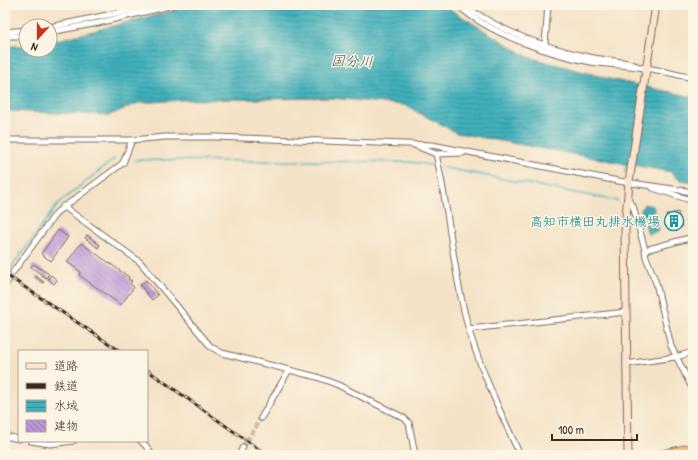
<svg xmlns="http://www.w3.org/2000/svg" width="698" height="460" font-family="'Patrick Hand','Klee One',sans-serif">
<defs>
<pattern id="water-rules" width="6" height="5" patternUnits="userSpaceOnUse"><rect width="6" height="5" fill="#40b0bb"/><path d="M0 2.5h6" fill="none" stroke="#378f97"/></pattern>
<pattern id="building-back-hatch" width="6" height="6" patternUnits="userSpaceOnUse"><rect width="6" height="6" fill="#ba94d9"/><path d="M-1 5l2 2M0 0l6 6M5-1l2 2" fill="none" stroke="#9879af"/></pattern>
</defs>
<rect width="100%" height="100%" fill="#fcf5e5"/>
<filter id="ink" filterUnits="userSpaceOnUse"><feTurbulence type="fractalNoise" baseFrequency=".025" numOctaves="2"/><feDisplacementMap in="SourceGraphic" scale="8" xChannelSelector="R" yChannelSelector="G"/><feConvolveMatrix kernelMatrix="1 2 1 2 8 2 1 2 1" color-interpolation-filters="sRGB"/></filter>
<filter id="wash" filterUnits="userSpaceOnUse"><feTurbulence type="fractalNoise" baseFrequency=".012" numOctaves="4" result="noise"/><feDisplacementMap in="SourceGraphic" scale="16" xChannelSelector="R" yChannelSelector="G"/><feGaussianBlur stdDeviation="0.9" result="paint"/><feColorMatrix in="noise" values="0 0 0 0 0 0 0 0 0 0 0 0 0 0 0 0 0 1.4 0 .05"/><feComposite in="paint" operator="in"/></filter>
<g filter="url(#wash)">
<rect width="100%" height="100%" fill="#f4e2c6"/>
<!-- water -->
<g fill="url(#water-rules)" stroke="#3e6d6c">
<path d="M194 5H443L528 57 614 80 693 97V182C685 181 675 180 671 172L457 133 404 105 333 98 183 100 138 103 110 115 5 111V46H26V50H50V42Z"/>
<path d="M644 204 653 206 659 231 648 234 641 210Z"/>
</g>
<g fill="none" stroke-linecap="round" stroke-linejoin="round">
<!-- stream -->
<g stroke="#40b0bb" stroke-width="1.5">
<path d="M135 160 410 162 436 166"/>
<path d="M440 167 618 201"/>
<path d="M625 172 626 164"/>
<path d="M11 268 59 203 114 159"/>
</g>
</g>
<g id="blocks">
<!-- building -->
<g fill="url(#building-back-hatch)">
<path d="M678 212 682 227 669 230 666 215Z"/>
<path d="M58 230 68 237 51 261 41 254Z"/>
<path d="M87 235 100 245 98 248 85 238Z"/>
<path d="M81 243 129 277 128 279 132 281 130 284 134 287 121 305 79 275 81 272 67 262Z"/>
<path d="M32 265H35L49 274 46 278 31 267Z"/>
<path d="M51 275 57 280 54 284 48 279Z"/>
<path d="M36 276 44 282 43 283 35 277Z"/>
<path d="M146 280 158 295 152 300 140 285Z"/>
</g>
</g>
</g>
<g filter="url(#ink)">
<use href="#blocks" fill-opacity="0" stroke="#7c6a59" stroke-width="1"/>
<g fill="none" stroke-linecap="round" stroke-linejoin="round">
<!-- street-tunnel -->
<path stroke="#cfbda4" stroke-width="5" stroke-dasharray="5 2.5" stroke-linecap="butt" d="M243 447 261 418"/>
<defs>
<g id="street">
<path d="M121 5 123 12"/>
<path d="M458 5C488 34 550 54 591 62 609 65 627 65 645 68 661 70 677 75 693 78"/>
<path d="M464 5C501 32 550 49 594 58 608 61 624 60 637 66"/>
<path d="M50 27 155 5"/>
<path d="M5 32 26 30"/>
<path d="M50 32 98 23 174 5"/>
<path d="M5 36H26"/>
<path d="M545 44 548 5"/>
<path d="M5 140H132L165 137H215L432 145 618 181 693 192"/>
<path d="M414 145 436 154"/>
<path d="M463 153 436 154C450 214 453 277 471 337 484 377 502 416 520 455"/>
<path d="M653 188 690 200"/>
<path d="M627 199 633 206 645 250 693 237"/>
<path d="M693 200H690L693 211"/>
<path d="M63 206 140 262 211 347 222 353 317 377 338 385 404 418 409 423 415 455"/>
<path d="M645 250 646 257 656 283 671 346 693 390"/>
<path d="M13 272 57 212 123 163 132 140"/>
<path d="M5 285 8 281"/>
<path d="M470 329 626 312"/>
<path d="M626 364 676 357 693 352"/>
<path d="M261 418 289 370"/>
<path d="M5 436 19 439"/>
<path d="M31 441 50 444 73 441"/>
<path d="M141 441 146 446 152 455"/>
<path d="M239 455 243 447"/>
</g>
<path id="secondary" d="M628 455 625 230 629 182 656 5"/>
<path id="highway" d="M662 455 693 448"/>
</defs>
<!-- street casing -->
<use href="#street" stroke="#7c6a59" stroke-width="7"/>
<!-- secondary casing -->
<use href="#secondary" stroke="#7c6a59" stroke-width="9"/>
<!-- highway casing -->
<use href="#highway" stroke="#7c6a59" stroke-width="11"/>
<!-- street -->
<use href="#street" stroke="#fff" stroke-width="5"/>
<!-- secondary -->
<use href="#secondary" stroke="#fbe5cf" stroke-width="7"/>
<!-- highway -->
<use href="#highway" stroke="#f6be87" stroke-width="9"/>
<defs>
<g id="rail">
<path d="M5 274 120 351"/>
<path d="M147 370 267 455"/>
</g>
</defs>
<!-- rail casing -->
<use href="#rail" stroke="#3b2a1e" stroke-width="3"/>
<!-- rail -->
<use href="#rail" stroke="#fcf5e5" stroke-width="1.5" stroke-dasharray="4.5" stroke-linecap="butt"/>
</g>
</g>
<!-- icons -->
<defs>
<symbol id="building-ring" viewBox="-11 -11 22 22"><circle r="9.5" fill="#fcf5e5" stroke="#0f9aa8" stroke-width="1.5"/><path d="M-4-6H4V6H1V3H-1V6H-4ZM-2.5-4.3h1.7v1.8h-1.7ZM.8-4.3h1.7v1.8H.8ZM-2.5-1h1.7V.8h-1.7ZM.8-1h1.7V.8H.8Z" fill="#0f9aa8"/></symbol>
</defs>
<g fill-rule="evenodd">
<use href="#building-ring" x="663" y="210" width="22" height="22"/>
</g>
<g text-anchor="middle" stroke-width="3" stroke-linejoin="round" paint-order="stroke">
<!-- culture labels -->
<g font-size="13" fill="#0d838f" stroke="#fcf5e5" text-anchor="end">
<text x="660" y="226">高知市横田丸排水機場</text>
</g>
<!-- water labels -->
<g font-size="14" font-style="italic" fill="#3d5955" stroke="#fcf5e5">
<text transform="translate(352 61) rotate(2)" y="5">国分川</text>
</g>
</g>
<!-- margin -->
<rect width="698" height="460" fill="none" stroke="#fcf5e5" stroke-width="20"/>
<!-- legend -->
<rect x="18" y="350" width="130" height="92" fill="#fcf5e5" stroke="#afa495"/>
<rect x="26" y="363" width="20" height="6" fill="#fbe5cf" stroke="#afa495"/>
<text x="54" y="370" font-size="12" fill="#3b2a1e">道路</text>
<rect x="26" y="383" width="20" height="6" fill="#3b2a1e" stroke="#afa495"/>
<text x="54" y="390" font-size="12" fill="#3b2a1e">鉄道</text>
<rect x="26" y="400" width="20" height="12" fill="url(#water-rules)" stroke="#afa495"/>
<text x="54" y="410" font-size="12" fill="#3b2a1e">水域</text>
<rect x="26" y="420" width="20" height="12" fill="url(#building-back-hatch)" stroke="#afa495"/>
<text x="54" y="430" font-size="12" fill="#3b2a1e">建物</text>
<!-- north arrow -->
<g transform="translate(38 38) rotate(201)"><circle r="19" fill="#fcf5e5" stroke="#afa495"/>
<path d="M0-3L7 15L0 10L-7 15Z" fill="#c8321e"/>
<text y="-6" font-size="11" font-weight="bold" text-anchor="middle" fill="#3b2a1e">N</text>
</g>
<!-- scale -->
<path d="M552 434v6h85v-6" fill="none" stroke="#3b2a1e" stroke-width="2"/>
<text x="558" y="434" font-size="12" fill="#3b2a1e" stroke="#fcf5e5" stroke-width="3" paint-order="stroke">100 m</text>
</svg>
